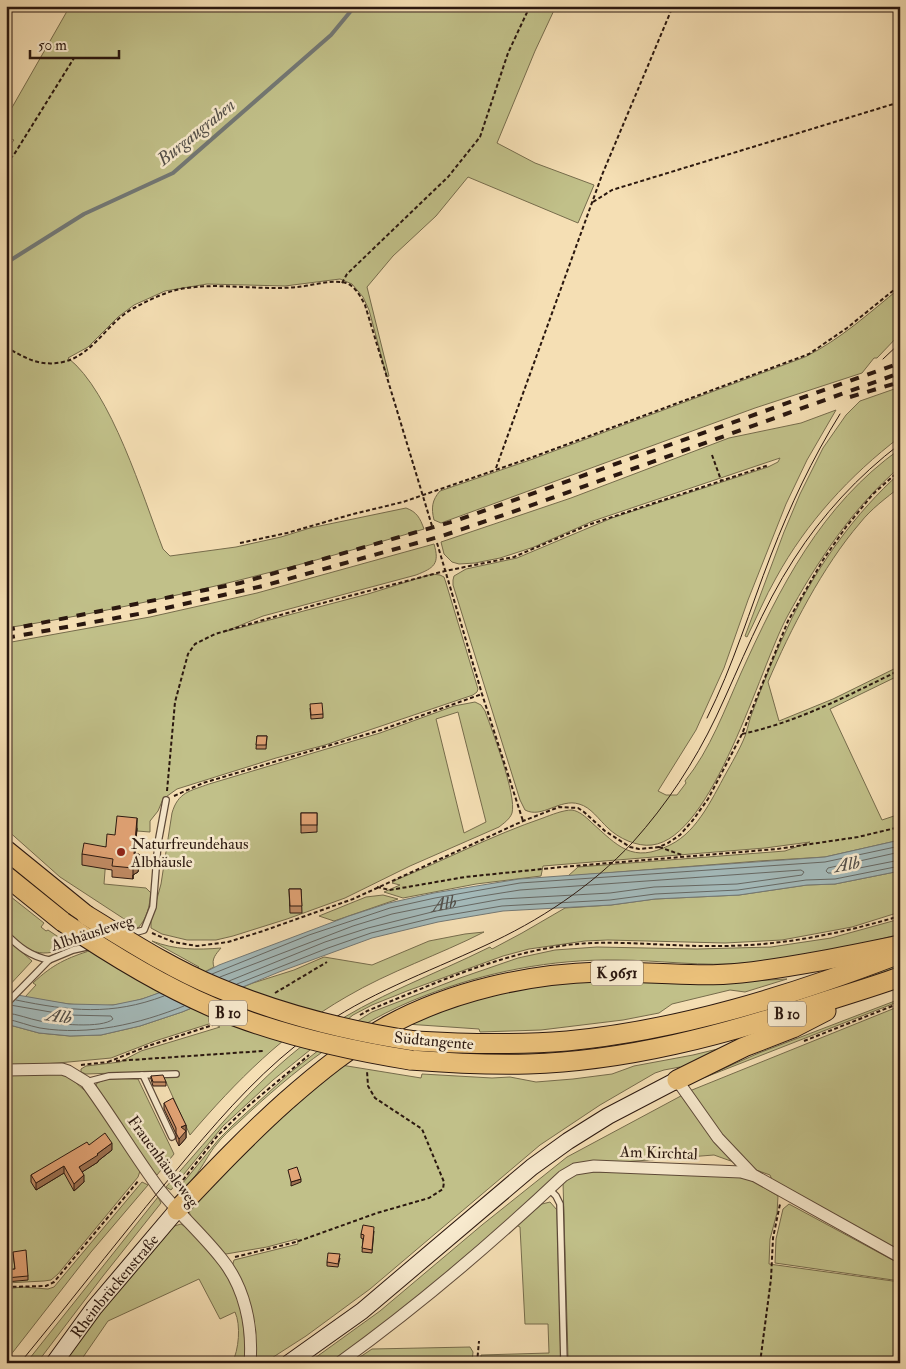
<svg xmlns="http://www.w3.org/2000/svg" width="906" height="1369" font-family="'IM FELL Double Pica',serif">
<rect width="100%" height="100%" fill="#f5dfb4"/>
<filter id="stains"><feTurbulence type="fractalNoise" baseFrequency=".004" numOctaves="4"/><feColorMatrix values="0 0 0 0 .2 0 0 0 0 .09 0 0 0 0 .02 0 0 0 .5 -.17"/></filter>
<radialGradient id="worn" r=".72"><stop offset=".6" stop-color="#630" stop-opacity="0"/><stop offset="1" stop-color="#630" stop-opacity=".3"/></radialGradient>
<!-- green -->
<g fill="#c1c089" stroke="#766c4c" fill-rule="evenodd">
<path d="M70 6H556L535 51 497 143 535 163 594 185 578 223 468 177 436 216 393 256 367 287 389 376 387 377 369 310 363 297 352 284 340 279 285 286 207 284 165 291 134 305 118 317 88 347 68 358C111 391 143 497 163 549L170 556 236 547 281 537 310 528 406 508C417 512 420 518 424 529 287 570 148 606 6 628V150L14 140 6 137V118Z"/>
<path d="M900 288V334L877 358H874L862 373 755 408 441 523 434 520C431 508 432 500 440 491L530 460 805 357C841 339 869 313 900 288Z"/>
<path d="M900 387V437C850 475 806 523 776 578 765 597 757 617 747 637L745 636 784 532 800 494 823 448 846 415 860 401Z"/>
<path d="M836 410 807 460 786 504 748 600 724 668 696 730 658 791 666 795H677L686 783 685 781C710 750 725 709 741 673 780 587 821 505 900 449V467C852 508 817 562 787 617 760 667 713 838 652 845 637 847 618 838 608 828 599 820 591 807 579 804 560 798 542 819 525 810L520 800 453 585V580L454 576 466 569 517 558 612 518 768 467 778 462 780 458 593 521 534 547 500 558 475 563 459 564 452 562 444 554 441 542 571 498 729 438 801 423Z"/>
<path d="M900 473V487C886 498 871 509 860 523 823 566 790 630 768 682L779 721 833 699 900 666V675L830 709 882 820 900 814V840L825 857 759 861 568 876 578 867 785 851 810 842 765 848 543 866 541 876 476 884 403 898 384 892 400 885 392 883 396 880C445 860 493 835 543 818 551 815 563 810 572 810 579 811 586 817 591 822 618 846 632 864 670 845 699 831 714 794 729 768 734 759 739 750 743 741 747 733 748 724 751 716 763 683 777 649 792 618 819 564 855 513 900 473Z"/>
<path d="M434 544C440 564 434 568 416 575L263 616 224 632 368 594 432 574 440 575 444 577 446 583 478 689 477 692 473 695 325 745 276 758 177 789 163 799 158 811 150 821V832L137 831V829L115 845H107L104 884 146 888 151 893C149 907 148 917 138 928L60 877 6 829V643L150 617 257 593Z"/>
<path d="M475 702 481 705 485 711C492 730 517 796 512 813 510 819 504 823 499 827L410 866 345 898 287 919 233 936 216 940H187L162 934 151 928V921L161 884 172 813C178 792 190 791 209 784L380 733 454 706ZM458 712 486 822 464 833 436 719Z"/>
<path d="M900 871V912L852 927 782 940 725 943 608 940 585 941 529 949 503 956 407 991 372 1005 353 1015 273 1080 223 1126 171 1190 166 1187C215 1132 260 1074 321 1032 373 996 434 975 490 947L492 949 522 933 565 908 611 905 655 899 739 895 807 885 835 884Z"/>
<path d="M6 893 44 923 41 927 46 931 48 930 72 946C40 959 29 954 6 930Z"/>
<path d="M383 895 398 899 334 921 319 916 366 897Z"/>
<path d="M900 919V934C849 948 798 959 746 963 703 967 659 960 617 960 552 959 485 972 424 996 353 1023 293 1071 239 1122 231 1129 222 1137 216 1145 205 1158 195 1185 177 1190L219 1139 233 1125 291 1072 348 1027 372 1012 460 978 518 958 555 950 597 947 697 949 771 947 831 938Z"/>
<path d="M484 932C439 955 390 971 346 997 285 1032 236 1081 190 1135L162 1073 144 1072 86 1074 81 1072V1069L86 1066 120 1062 141 1051 220 1027 212 1023 155 1041 111 1058 58 1063 6 1066V1024L39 1033 70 1036 101 1035 140 1026 182 1012 253 983 294 970 324 957 372 965 429 941 465 934Z"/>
<path d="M6 938 32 961 6 989Z"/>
<path d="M152 941C175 950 197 950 221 948 216 954 211 959 214 967 183 983 149 1001 113 1005 84 1008 54 1002 25 997L36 985 33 983C53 964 67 958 92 950L153 989 199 967Z"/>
<path d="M900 962V969L711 1029 583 1052 509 1057 425 1052 457 1054V1051L520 1052Z"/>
<path d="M786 979H787L745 992 730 990 672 1004 659 1013 623 1020 541 1030 480 1032 479 1029 406 1024 461 1004 527 987 577 980 737 982Z"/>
<path d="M900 999V1001L693 1082 759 1053Z"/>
<path d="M900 1006V1251L773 1182 770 1175 714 1155 584 1165 563 1173 408 1305 333 1362 308 1363 380 1311 482 1225 567 1157 692 1090Z"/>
<path d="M738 1044 682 1070 680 1067 664 1070 655 1073 600 1105 540 1145 370 1289 306 1336 264 1363 255 1361C255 1319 253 1304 232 1267L234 1260 298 1244 297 1239 267 1247 226 1254 222 1253 193 1220 188 1210 205 1186 341 1065 421 1078 422 1074 492 1078 510 1077 536 1082 573 1079 612 1074 634 1066 693 1055Z"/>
<path d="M57 1073 68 1076 91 1096 140 1171 138 1177 58 1274 51 1280 44 1281 6 1283V1074Z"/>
<path d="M138 1079 174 1154 157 1175 146 1163 97 1088 96 1084C107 1076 125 1079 138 1079Z"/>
<path d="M579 1172H698L750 1179 778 1196 777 1213 770 1239 769 1264 900 1282V1363H763V1359L568 1357 563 1182Z"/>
<path d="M142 1182 148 1185 91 1252 6 1361V1351L10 1347 6 1344V1289L22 1287 48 1289 54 1287Z"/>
<path d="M158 1197 161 1203 103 1276 37 1363H26Z"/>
<path d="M550 1202 557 1210 561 1363H481V1355L549 1353 548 1324H525L520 1227 516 1225 542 1204Z"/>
<path d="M789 1204 900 1264V1281L775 1263 776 1239 783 1209Z"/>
<path d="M181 1224C192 1231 201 1242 209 1252 241 1290 245 1314 245 1363H232C239 1350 241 1325 235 1312L220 1319 199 1279 108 1321 79 1363H63L112 1297 171 1227Z"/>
<path d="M470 1347 473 1352 472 1363H407L357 1359 372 1349Z"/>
<path d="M568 1358 757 1360V1363H568Z"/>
</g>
<!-- water -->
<path fill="#a3b9b9" stroke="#737875" d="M900 840V871L835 884 807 885 739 895 655 899 611 905 503 911 438 922 372 938 279 972 182 1012 140 1026 101 1035 70 1036 39 1033 6 1024V993L69 1004 113 1005 142 999 178 986 219 965 349 916 389 903 434 893 519 879 825 857Z"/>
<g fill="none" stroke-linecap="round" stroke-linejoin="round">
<!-- shore -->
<g stroke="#666864" stroke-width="1">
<path d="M900 852 828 868 826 871 828 873H834L900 860"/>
<path d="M212 974 309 935 390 908 435 898 520 883 825 862 900 846"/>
<path id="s1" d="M220 977 353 926 392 914 476 897 520 890 801 870 804 872 802 875 737 884 654 887 610 893 502 899 436 911 368 928 325 942 229 981"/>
<path d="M237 984 328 948 371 933 437 917 502 906 610 900 655 894 738 890 806 880 835 879 900 866"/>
<path d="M16 1000C70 1011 111 1016 164 996"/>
<path d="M6 1013C18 1014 29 1019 40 1021 56 1024 102 1029 113 1019L111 1016 68 1015 10 1005"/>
<path d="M6 1019C18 1021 29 1026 40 1028 89 1036 139 1024 184 1006"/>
</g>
<!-- stream -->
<path stroke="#737875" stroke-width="4" d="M6 263 84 214 173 173 331 35 355 6"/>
<defs>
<g id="service">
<path d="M6 934C19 947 30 956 49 960"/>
<path d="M126 935 144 930 153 907 158 843 166 800"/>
<path d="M6 1004 49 960 73 950 91 946"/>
<path d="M142 1075 176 1074"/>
<path d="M86 1082 109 1076 142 1075 144 1077 172 1137"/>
<path d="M549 1189 556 1196 560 1204 564 1363"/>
</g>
<g id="minor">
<path d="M6 1070 62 1069 68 1071 86 1082C112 1117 134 1155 160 1190 179 1214 202 1234 221 1258 245 1287 253 1327 250 1363"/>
<path d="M677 1080 718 1138 753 1175"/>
<path d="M339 1363C418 1306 493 1242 563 1176L575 1169 594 1166 741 1172 755 1176 900 1257"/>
</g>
<g id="secondary">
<path id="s2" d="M54 1363 94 1308 177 1210"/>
<path d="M289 1363 362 1311 532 1167 568 1141 608 1116 677 1080"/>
</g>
<g id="trunk">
<path d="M6 850 86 915"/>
<path d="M6 876 63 922"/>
<path d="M415 1041C466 1044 517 1045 567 1041 680 1030 789 996 894 956"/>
<path d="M410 1060C449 1063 488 1065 528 1064 627 1061 723 1035 817 1004 845 995 872 987 900 977"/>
<path d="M677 1080 744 1047 793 1028 826 1011"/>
<path d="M177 1210C212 1173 247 1136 285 1102 318 1073 351 1046 389 1025 452 991 528 974 599 972 646 971 694 978 741 973 794 967 847 956 900 945"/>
</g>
</defs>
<!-- service casing -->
<use href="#service" stroke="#5d4938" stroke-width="8"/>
<!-- minor casing -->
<use href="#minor" stroke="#5d4938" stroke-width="13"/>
<!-- secondary casing -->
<use href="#secondary" stroke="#2a170f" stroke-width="18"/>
<!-- trunk casing -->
<use href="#trunk" stroke="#2a170f" stroke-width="21"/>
<!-- path -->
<g stroke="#2a170f" stroke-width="2" stroke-dasharray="4 2.5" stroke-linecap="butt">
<path d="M6 164 15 153 74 58"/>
<path d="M593 202 612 190 900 102"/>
<path d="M342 283 347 274 448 177 480 137 508 53 530 6"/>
<path d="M6 347C25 358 40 367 63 362 94 355 107 322 134 308 147 301 161 294 176 290 215 281 257 291 297 287 312 286 330 279 346 283 355 286 361 297 365 305L432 526"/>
<path d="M712 455 721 480"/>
<path d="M496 468 602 175 673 6"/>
<path d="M240 543 287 533 353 514 403 502 533 457 809 354 847 328 900 285"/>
<path d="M437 543 482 694 523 821"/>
<path d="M742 734C798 722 849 695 900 670"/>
<path d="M167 791 175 702 188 654 195 644 215 634 315 605 445 571 514 557 588 525 769 465"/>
<path d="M174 796 203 783 381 730 482 694"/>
<path d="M659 847 682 855"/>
<path d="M377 887 390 890 465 877 562 867 777 849 858 837 900 827"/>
<path d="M152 933 173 942 197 946 228 942 263 931 353 899 523 821 559 807 578 808 584 812 605 831 630 847 639 849 659 847 668 843 680 835 693 820 708 799 742 734 788 621 823 560 846 527 873 494 900 470"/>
<path d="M275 993 327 962"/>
<path d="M360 1015 367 1011C431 985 498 954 567 945 617 939 668 947 718 946 781 946 839 934 900 916"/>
<path d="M804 1041 900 1003"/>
<path d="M116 1061 263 1051"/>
<path d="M108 1062 148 1046 216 1024"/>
<path d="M81 1065 108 1062"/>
<path d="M183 1180 218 1135 247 1107 309 1055"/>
<path d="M235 1257 296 1242 377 1213 429 1198 443 1189 444 1182 422 1129 375 1098 368 1086 367 1071"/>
<path d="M6 1287 46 1286 54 1282 139 1180"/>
<path d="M477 1363 479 1341"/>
<path d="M760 1363 771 1279 773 1238 780 1204"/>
</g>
<!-- service -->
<use href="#service" stroke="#f8eace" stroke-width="5.5"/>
<!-- minor -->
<use href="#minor" stroke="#f8eace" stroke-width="11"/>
<!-- secondary -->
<use href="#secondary" stroke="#f8eace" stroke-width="16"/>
<!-- trunk -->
<use href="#trunk" stroke="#eac07a" stroke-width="19"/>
<!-- tram -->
<g stroke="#2a170f" stroke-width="1">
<path d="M883 359 900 343"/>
<path d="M707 718C733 666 750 609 771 555 790 506 812 459 840 414"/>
<path d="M20 1363C77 1294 131 1223 189 1155 227 1110 266 1066 315 1031 366 994 426 973 484 946 539 921 591 887 633 842 667 804 694 763 716 717 741 664 762 608 794 559 822 515 858 476 900 444"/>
</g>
<!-- rail -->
<g stroke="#2a170f" stroke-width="4" stroke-dasharray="9 9" stroke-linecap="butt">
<path d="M850 397 900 382"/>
<path d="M6 630 240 583 458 520 900 363"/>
<path d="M6 638 149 612 263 586 442 536 524 508 900 373"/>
</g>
<defs>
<g id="trunk-bridge">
<path d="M86 915C129 941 170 968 216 987 280 1014 347 1031 415 1041"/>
<path d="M63 922C110 954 159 984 212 1007 275 1034 342 1049 410 1060"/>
</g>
</defs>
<!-- trunk-bridge casing -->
<use href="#trunk-bridge" stroke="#2a170f" stroke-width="21" stroke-linecap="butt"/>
<!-- trunk-bridge -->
<use href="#trunk-bridge" stroke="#eac07a" stroke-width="19"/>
</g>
<!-- wall -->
<g fill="#c28c65" stroke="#2a170f">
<path d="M310 708 323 714V718L311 719Z"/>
<path d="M257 736H267L266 749H256Z"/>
<path d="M301 813H317V832L301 833Z"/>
<path d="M137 828 135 854 139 865 138 872 133 875V879L112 877V870L82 865V854L106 847 115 835Z"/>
<path d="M289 889H301L302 913H290Z"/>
<path d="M151 1076 166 1082V1086H153L151 1079Z"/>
<path d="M164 1103 186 1125V1138L179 1146 176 1140V1134L164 1109Z"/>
<path d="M89 1145 112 1150 98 1161V1162L82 1172 84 1182 74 1191 64 1173 36 1190 31 1182V1175Z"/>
<path d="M374 1231 372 1253 362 1252 363 1239 361 1238V1234Z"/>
<path d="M13 1252 28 1276V1280L6 1282V1270L15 1269Z"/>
<path d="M340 1258 338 1267 327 1266V1262Z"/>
</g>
<!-- shaded-wall -->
<g fill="#9e7252" stroke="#2a170f">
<path d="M137 818V828L134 864 139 854V865L138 872 133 875V879V865Z"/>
<path d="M186 1125V1138L179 1146V1139L181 1127Z"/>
<path d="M112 1143V1150L98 1161V1162L79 1174V1167Z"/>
<path d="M64 1166V1173L36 1190V1183Z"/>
<path d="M84 1175V1182L74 1191V1184Z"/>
<path d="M301 1179V1182L291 1186V1182Z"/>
</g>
<!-- building -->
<g fill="#e2a375" stroke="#2a170f">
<path d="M322 703 323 714 311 715 310 704Z"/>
<path d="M257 736H267L266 745H256Z"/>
<rect x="301" y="813" width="16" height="12"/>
<path d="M117 816 137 818 134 854H139L138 862 133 865V868L112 866 113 859 82 854 84 843 106 847 107 834 115 835Z"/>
<path d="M289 889H301L302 906H290Z"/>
<path d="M163 1075 166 1082H153L151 1076Z"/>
<path d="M173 1098 186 1125 181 1127 186 1131 179 1139 176 1133V1128L164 1103Z"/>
<path d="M105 1133 112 1143 97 1154 98 1155 79 1167 84 1175 74 1184 64 1166 36 1183 31 1175 87 1142 89 1145Z"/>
<path d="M297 1167 301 1179 291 1182 288 1170Z"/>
<path d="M363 1225 374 1227 372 1250 362 1248 364 1235 361 1234Z"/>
<path d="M26 1250 28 1276 6 1278V1270L15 1269 13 1252Z"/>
<path d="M328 1253 340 1254 338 1264 327 1262Z"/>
<path d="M483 1361 502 1363H483Z"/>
</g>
<!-- markers -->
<circle fill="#8f2418" stroke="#f8eace" stroke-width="2" cx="121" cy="852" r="5"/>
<g text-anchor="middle" stroke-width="5" stroke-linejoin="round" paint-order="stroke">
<!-- shield labels -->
<g fill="#f8eace" stroke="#685648" stroke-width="1">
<rect x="591" y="960.5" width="52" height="25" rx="4"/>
<rect x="209" y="1000.5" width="38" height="25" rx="4"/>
<rect x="768" y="1001.5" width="38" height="25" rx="4"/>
</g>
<g font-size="15" font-weight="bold" fill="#2a170f">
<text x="617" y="978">K 9651</text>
<text x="228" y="1018">B 10</text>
<text x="787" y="1019">B 10</text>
</g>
<!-- poi labels -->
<g font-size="16" fill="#2a170f" stroke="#f8eace" text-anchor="start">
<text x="131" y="849">Naturfreundehaus<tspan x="131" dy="18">Albhäusle</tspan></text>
</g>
<!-- street labels -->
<g font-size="16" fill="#2a170f" stroke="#f8eace">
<text transform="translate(92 932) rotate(-18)" y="6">Albhäusleweg</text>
<text transform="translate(434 1040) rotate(5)" y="6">Südtangente</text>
<text transform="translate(659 1152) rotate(2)" y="6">Am Kirchtal</text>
<text transform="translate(164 1161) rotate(54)" y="6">Frauenhäusleweg</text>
<text dy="6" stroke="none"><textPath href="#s2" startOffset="98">Rheinbrückenstraße</textPath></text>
</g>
<!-- water labels -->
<g font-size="18" font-style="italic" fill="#54504a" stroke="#f8eace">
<text transform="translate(196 132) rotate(-39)" y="6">Burgaugraben</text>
<text transform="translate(847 864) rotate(-10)" y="6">Alb</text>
<text dy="6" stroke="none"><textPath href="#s1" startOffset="236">Alb</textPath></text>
<text transform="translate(59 1016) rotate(8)" y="6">Alb</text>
</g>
</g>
<!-- margin -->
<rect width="906" height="1369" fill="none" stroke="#f5dfb4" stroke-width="25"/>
<rect x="8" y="8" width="891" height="1354" fill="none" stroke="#2a170f" stroke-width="2.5"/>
<rect x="12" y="12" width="881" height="1344" fill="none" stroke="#2a170f"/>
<!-- scale -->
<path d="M30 50v8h89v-8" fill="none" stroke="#2a170f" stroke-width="2.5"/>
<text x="38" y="50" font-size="15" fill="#2a170f" stroke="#f8eace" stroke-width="4" paint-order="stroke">50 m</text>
<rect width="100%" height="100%" filter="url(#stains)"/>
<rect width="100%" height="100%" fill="url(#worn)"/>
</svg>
